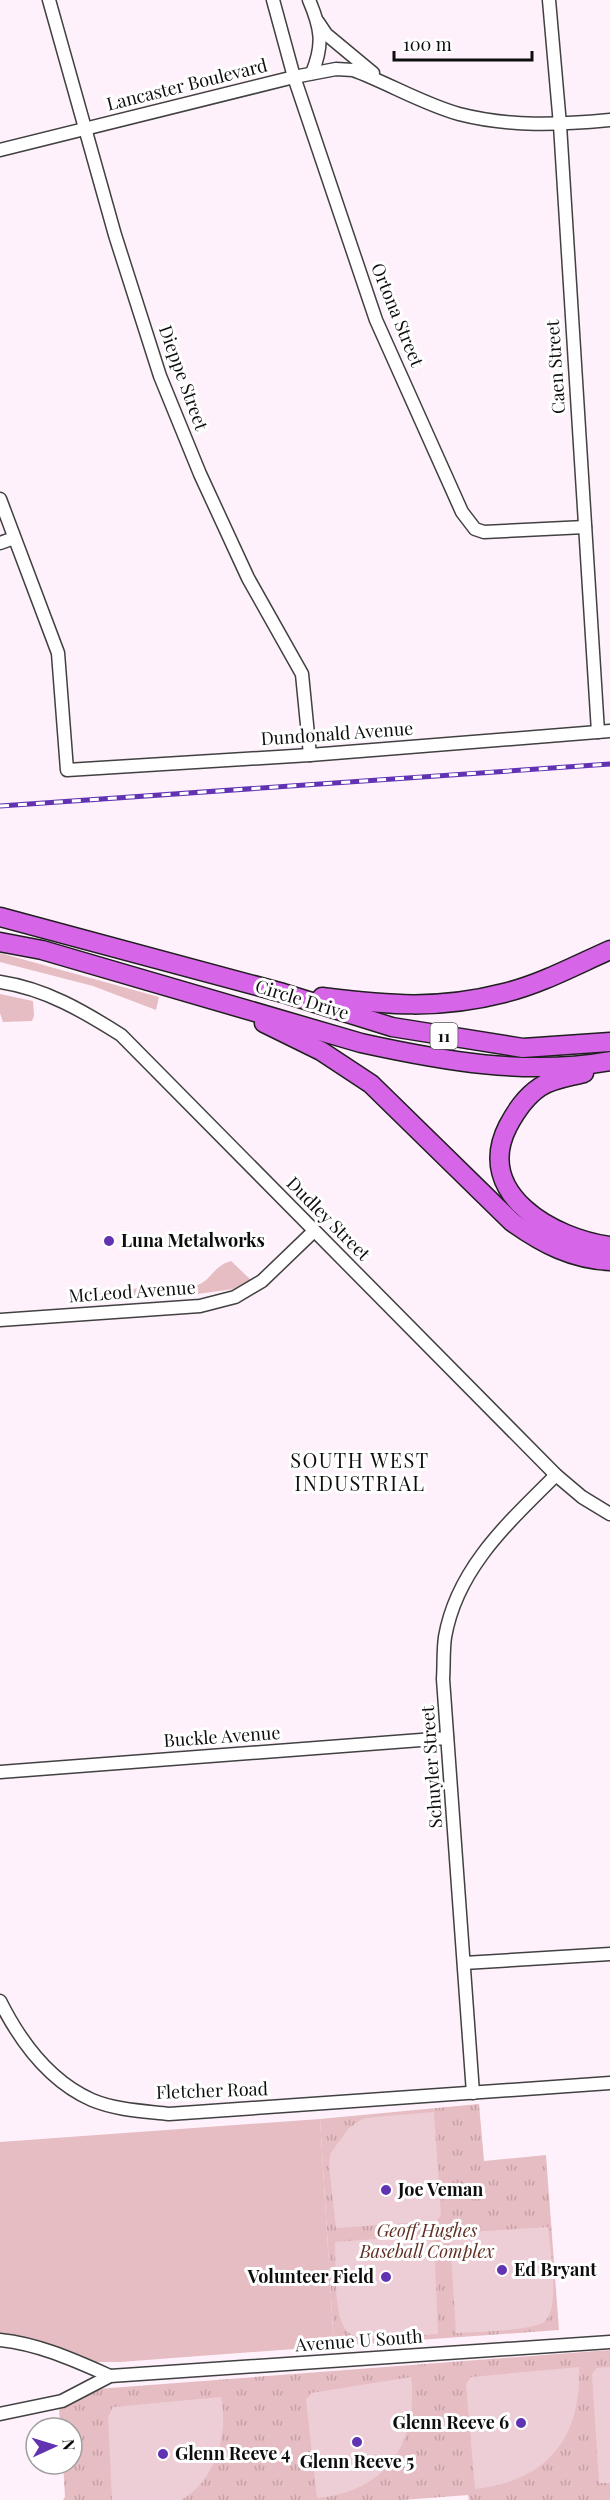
<svg xmlns="http://www.w3.org/2000/svg" width="610" height="2500" font-family="'Playfair Display',serif">
<defs>
<pattern id="park-tufts" width="24" height="20" patternUnits="userSpaceOnUse" patternTransform="scale(1.5)"><rect width="24" height="20" fill="#e6bdc2"/><path d="M3 7l-1-3M5 7V3M7 7l1-3M15 17l-1-3M17 17v-4M19 17l1-3" fill="none" stroke="#c4a1a6"/></pattern>
</defs>
<rect width="100%" height="100%" fill="#fef1fb"/>
<!-- grass -->
<g fill="#e6bdc2">
<path d="M0 953 159 997 156 1010 93 986 0 962Z"/>
<path d="M0 994 33 1001 34 1016 32 1021 3 1022 0 1013Z"/>
<path d="M231 1261 251 1280 234 1289 197 1294V1285C211 1281 213 1266 231 1261Z"/>
<path d="M140 1288 141 1298 92 1301 93 1294Z"/>
<path d="M320 2119 334 2346 120 2362H86L0 2336V2142Z"/>
</g>
<!-- park -->
<g fill="url(#park-tufts)">
<path d="M479 2104 484 2161 546 2155 559 2330 334 2346 320 2119Z"/>
<path d="M610 2350V2500H469L468 2495 403 2500H63L65 2497 63 2464H72V2428H60L59 2406 97 2389Z"/>
</g>
<!-- pitch -->
<g fill="#eeced6">
<path d="M434 2112 441 2215 437 2221 336 2228 329 2166 330 2154 348 2129 362 2119 374 2117Z"/>
<path d="M548 2227C550 2248 561 2309 544 2322 531 2331 474 2332 456 2333L450 2239 453 2233Z"/>
<path d="M429 2235 434 2239 438 2334 367 2339C359 2338 351 2336 346 2330 333 2315 336 2263 335 2242Z"/>
<path d="M579 2367C582 2438 547 2481 475 2489L466 2384 471 2377Z"/>
<path d="M610 2367V2483H599L592 2374 597 2368Z"/>
<path d="M411 2377C419 2443 385 2492 317 2498L306 2400 311 2393Z"/>
<path d="M221 2397C229 2433 215 2482 181 2500H112L108 2417 113 2407Z"/>
</g>
<g fill="none" stroke-linecap="round" stroke-linejoin="round">
<defs>
<g id="minor">
<path d="M49 0 115 235 160 376 200 474 248 578 302 674 310 755"/>
<path d="M273 0 294 77 376 320 462 512 475 529 484 532 585 527"/>
<path d="M309 0C321 28 324 44 312 73"/>
<path d="M549 0 560 125 598 732"/>
<path d="M318 22 326 34 373 73"/>
<path d="M0 150 294 77 336 69 353 70C388 83 423 104 459 114 510 127 558 125 610 120"/>
<path d="M0 499 58 653 67 770 310 755 610 731"/>
<path d="M0 543 14 538"/>
<path d="M0 982C46 989 83 1011 121 1035L556 1475 582 1497 610 1514"/>
<path d="M0 1320 200 1306 235 1297 262 1281 314 1231"/>
<path d="M0 1772 447 1738"/>
<path d="M464 1963 610 1954"/>
<path d="M0 2001C20 2041 49 2081 92 2100 116 2110 143 2111 169 2114L610 2083"/>
<path d="M473 2093 443 1679C444 1666 443 1651 445 1637 457 1568 509 1522 556 1475"/>
<path d="M0 2340C39 2344 74 2360 110 2376"/>
<path d="M0 2414 62 2401 110 2376 610 2342"/>
</g>
<g id="highway">
<path d="M0 917 283 993 392 1027 523 1048 610 1042"/>
<path d="M0 942 42 950 361 1043C443 1061 526 1076 610 1061"/>
<path d="M322 997C388 1005 438 1010 504 993 541 984 576 965 610 950"/>
<path d="M264 1023 321 1051 371 1084 512 1222C543 1244 572 1259 610 1261"/>
<path d="M584 1073C569 1077 552 1079 540 1087 525 1097 516 1111 508 1126 473 1194 554 1239 610 1246"/>
</g>
</defs>
<!-- minor casing -->
<use href="#minor" stroke="#414141" stroke-width="15"/>
<!-- highway casing -->
<use href="#highway" stroke="#1f1f1f" stroke-width="21"/>
<!-- minor -->
<use href="#minor" stroke="#fff" stroke-width="12"/>
<!-- highway -->
<use href="#highway" stroke="#d666e7" stroke-width="18"/>
<defs>
<path id="rail" d="M0 806 610 764"/>
</defs>
<!-- rail casing -->
<use href="#rail" stroke="#6133b2" stroke-width="5"/>
<!-- rail -->
<use href="#rail" stroke="#fff" stroke-width="3" stroke-dasharray="9" stroke-linecap="butt"/>
</g>
<!-- markers -->
<g fill="#6133b2" stroke="#fff" stroke-width="2">
<circle cx="109" cy="1241" r="6"/>
<circle cx="386" cy="2190" r="6"/>
<circle cx="502" cy="2270" r="6"/>
<circle cx="386" cy="2277" r="6"/>
<circle cx="521" cy="2423" r="6"/>
<circle cx="357" cy="2442" r="6"/>
<circle cx="163" cy="2454" r="6"/>
</g>
<g text-anchor="middle" stroke-width="6" stroke-linejoin="round" paint-order="stroke">
<!-- shield labels -->
<rect fill="#fff" stroke="#565656" stroke-width="1.5" x="430.5" y="1023" width="27" height="26" rx="4.5"/>
<g font-size="16" font-weight="bold" fill="#0e0e0e">
<text x="444" y="1042">11</text>
</g>
<!-- street labels -->
<g font-size="18" fill="#0e0e0e" stroke="#fff">
<text transform="translate(187 85) rotate(-14)" y="6">Lancaster Boulevard</text>
<text transform="translate(397 315) rotate(68)" y="6">Ortona Street</text>
<text transform="translate(556 367) rotate(-94)" y="6">Caen Street</text>
<text transform="translate(183 378) rotate(70)" y="6">Dieppe Street</text>
<text transform="translate(337 734) rotate(-4)" y="6">Dundonald Avenue</text>
<text transform="translate(302 1000) rotate(17)" y="6">Circle Drive</text>
<text transform="translate(328 1219) rotate(45)" y="6">Dudley Street</text>
<text transform="translate(132 1292) rotate(-4)" y="6">McLeod Avenue</text>
<text transform="translate(222 1737) rotate(-4)" y="6">Buckle Avenue</text>
<text transform="translate(432 1767) rotate(-94)" y="6">Schuyler Street</text>
<text transform="translate(212 2091) rotate(-2)" y="6">Fletcher Road</text>
<text transform="translate(359 2341) rotate(-4)" y="6">Avenue U South</text>
</g>
<!-- poi labels -->
<g font-size="18" font-weight="bold" fill="#0e0e0e" stroke="#fff" text-anchor="start">
<text x="121" y="1247">Luna Metalworks</text>
<text x="398" y="2196">Joe Veman</text>
<text x="514" y="2276">Ed Bryant</text>
<text x="374" y="2283" text-anchor="end">Volunteer Field</text>
<text x="509" y="2429" text-anchor="end">Glenn Reeve 6</text>
<text x="175" y="2460">Glenn Reeve 4</text>
<text x="357" y="2468" text-anchor="middle">Glenn Reeve 5</text>
</g>
<!-- park labels -->
<g font-size="18" font-style="italic" fill="#613024" stroke="#fff">
<text x="427" y="2237">Geoff Hughes<tspan x="427" dy="21">Baseball Complex</tspan></text>
</g>
<!-- neighbourhood labels -->
<g font-size="20" letter-spacing="1.5" fill="#0e0e0e" stroke="#fff">
<text x="360" y="1468">SOUTH WEST<tspan x="360" dy="23">INDUSTRIAL</tspan></text>
</g>
</g>
<!-- north arrow -->
<g transform="translate(54 2446) rotate(86)"><circle r="28" fill="#ffffff" stroke="#9f9f9f" stroke-width="1.5"/>
<path d="M0-4.5L10 22L0 15L-10 22Z" fill="#6133b2"/>
<text y="-9" font-size="16" font-weight="bold" text-anchor="middle" fill="#0e0e0e">N</text>
</g>
<!-- scale -->
<path d="M394 51v9h138v-9" fill="none" stroke="#0e0e0e" stroke-width="3"/>
<text x="403" y="51" font-size="18" fill="#0e0e0e" stroke="#ffffff" stroke-width="4.5" paint-order="stroke">100 m</text>
</svg>
